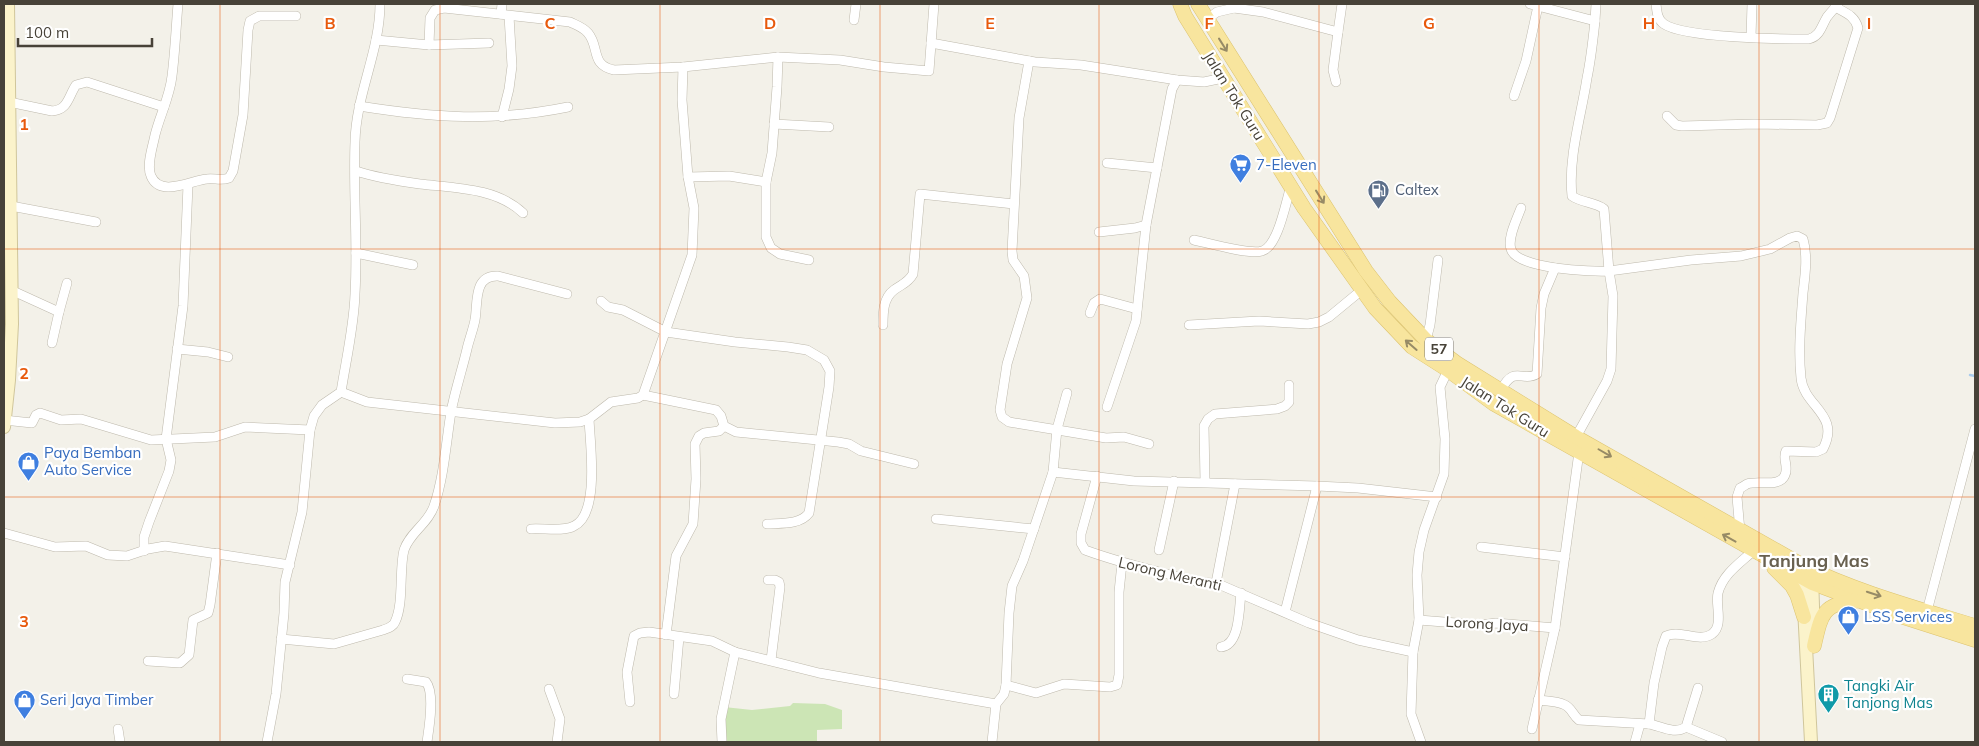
<svg xmlns="http://www.w3.org/2000/svg" width="1979" height="746" font-family="Mulish,sans-serif">
<rect width="100%" height="100%" fill="#f3f1e9"/>
<!-- green -->
<path fill="#cce5b5" d="M793 703 825 704 842 710V729L817 730V742H726L724 707 752 710 790 706Z"/>
<g fill="none" stroke-linecap="round" stroke-linejoin="round">
<!-- stream -->
<path stroke="#aaccec" stroke-width="2.5" d="M1970 375 1975 376"/>
<defs>
<g id="street">
<path d="M178 4C176 28 175 52 172 76 170 96 160 115 155 135 153 146 146 165 151 176 160 198 192 180 207 179 215 178 221 181 229 178L233 171 243 115 248 30 250 21 259 16H296"/>
<path d="M1530 4 1595 21 1596 4"/>
<path d="M1656 4C1657 12 1657 19 1664 24 1684 38 1781 39 1809 39 1820 36 1821 27 1827 17 1830 13 1834 9 1838 4"/>
<path d="M1234 8 1263 12 1338 32 1342 4"/>
<path d="M501 14 502 4"/>
<path d="M1207 19 1217 12 1234 8 1236 4"/>
<path d="M854 20 856 4"/>
<path d="M1751 37 1752 4"/>
<path d="M376 40 429 45 489 43"/>
<path d="M931 43 1035 62 1081 65 1177 80 1204 82 1223 78"/>
<path d="M429 45 430 18 435 10 444 8 570 22C576 25 583 27 588 33 600 47 590 65 614 70L683 67 778 57 840 60 884 67 929 71 934 4"/>
<path d="M778 57 777 87 772 153 766 182V237L771 248 780 254 809 260"/>
<path d="M1029 61 1019 118 1012 251 1013 260 1024 276 1027 298 1007 364 1000 410 1002 417 1009 422 1106 438 1124 437 1149 444"/>
<path d="M1336 82 1333 70 1338 32"/>
<path d="M1514 96 1526 61 1538 6"/>
<path d="M9 102 52 111C68 110 68 97 76 85L87 82 164 107"/>
<path d="M359 106C434 118 494 122 568 107"/>
<path d="M1667 116 1676 125 1682 126 1755 124 1817 125 1827 123 1830 118 1858 28C1855 16 1846 13 1835 7"/>
<path d="M502 117 509 89 512 66 509 16"/>
<path d="M774 124 829 127"/>
<path d="M1107 163 1157 168"/>
<path d="M356 171C377 178 398 181 420 184 455 188 497 188 523 213"/>
<path d="M688 177 729 176 766 182"/>
<path d="M11 206 96 222"/>
<path d="M1521 208C1517 219 1507 238 1511 249 1516 269 1592 272 1609 271L1604 209C1595 202 1582 203 1572 196 1568 157 1581 117 1587 78 1591 59 1593 40 1595 21"/>
<path d="M1099 232 1135 228 1146 225"/>
<path d="M1194 240C1208 243 1250 255 1262 251 1278 247 1286 201 1291 186"/>
<path d="M356 253 413 265"/>
<path d="M13 291 59 312 67 283"/>
<path d="M601 301 608 307 623 310 666 332 735 342 788 347 807 350 824 360 830 371 829 387 809 513C800 525 781 523 767 524"/>
<path d="M1090 313 1094 303 1100 299 1137 309"/>
<path d="M883 325C883 313 883 298 894 290 902 284 908 283 913 274L920 194 1014 204"/>
<path d="M1189 325 1259 321 1308 324 1319 322 1329 317 1363 289"/>
<path d="M1426 340 1430 325 1438 260"/>
<path d="M52 343 59 312"/>
<path d="M177 349 208 352 228 357"/>
<path d="M1501 390C1515 364 1522 383 1537 374L1541 308 1544 294 1555 268"/>
<path d="M341 392 367 402 555 423 580 422 589 419 611 402 638 398 643 395 692 255 694 208 688 177 682 100 683 67"/>
<path d="M643 395 716 410 721 416 724 426 736 432 838 442 849 444 861 451 914 464"/>
<path d="M1107 407 1136 321 1146 225 1172 89 1177 80"/>
<path d="M4 420 32 423 36 415 40 413 61 420 81 419 151 440 215 437 245 427 310 430"/>
<path d="M1576 437 1607 381 1611 369 1613 296 1609 271 1691 260 1741 256 1770 249 1790 238 1797 236 1803 239C1808 256 1805 276 1803 293 1801 320 1798 350 1801 378 1804 407 1841 414 1823 449L1816 452 1786 451C1782 458 1789 467 1785 475 1780 488 1758 480 1747 484 1745 485 1743 487 1740 488L1737 497 1740 531"/>
<path d="M1053 472 1134 481 1317 486 1358 488 1437 497"/>
<path d="M1097 476 1081 534V543L1085 550C1112 560 1139 567 1167 574 1183 578 1199 584 1216 583L1309 623 1358 640 1413 652"/>
<path d="M1205 482 1204 426 1208 419 1215 414 1277 409 1285 406 1289 402V385"/>
<path d="M936 519 1034 529"/>
<path d="M531 529C544 528 563 532 574 526 600 514 590 443 589 419"/>
<path d="M4 533 55 547 86 546 108 555 127 556 148 549 165 546 290 565"/>
<path d="M1481 547 1565 557"/>
<path d="M1159 550 1174 481"/>
<path d="M144 551V537L149 522 169 471 171 460 166 439 183 306 188 185"/>
<path d="M768 580H775L779 582 780 587 771 660"/>
<path d="M1216 583 1235 484"/>
<path d="M1927 611 1975 429"/>
<path d="M1285 612 1317 486"/>
<path d="M1419 620 1481 625 1496 623 1555 628"/>
<path d="M666 635 676 556 693 524 696 479 695 444 699 436 704 433 719 431 724 426"/>
<path d="M281 639 334 644 383 630C388 628 393 627 395 622 404 604 399 569 404 550 410 532 428 524 434 506 444 477 446 443 451 412 455 391 462 370 467 349 469 340 473 330 475 320 478 303 473 275 498 276L567 294"/>
<path d="M1221 647C1240 645 1239 609 1241 593"/>
<path d="M148 661 180 663 189 655 193 620 208 613 210 605 217 553"/>
<path d="M407 679 426 682C435 693 429 728 427 742"/>
<path d="M1006 685 1036 693 1064 684 1110 687 1117 685 1119 675V592L1122 563"/>
<path d="M1698 688 1686 727C1675 735 1661 726 1649 724L1654 683 1662 647 1666 636C1679 629 1699 643 1712 634 1724 625 1715 605 1718 593 1723 574 1740 563 1753 551"/>
<path d="M549 689 560 719 557 742"/>
<path d="M674 694 679 637"/>
<path d="M1538 700C1547 701 1563 701 1569 708 1573 712 1574 716 1579 720L1649 724"/>
<path d="M630 702 627 672 634 636 640 633 649 632 712 641 735 652 819 673 996 704"/>
<path d="M1686 727 1722 742"/>
<path d="M118 729 120 742"/>
<path d="M1532 729 1555 628 1579 452"/>
<path d="M267 742 276 694 284 613 285 582 302 512 310 430 314 416 322 405 341 392C346 360 354 326 355 294 358 243 353 192 355 142 356 94 380 51 380 4"/>
<path d="M722 742 721 719 735 652"/>
<path d="M992 742 996 704 1004 694 1006 685 1009 613 1012 586 1023 561 1053 472 1057 429 1067 393"/>
<path d="M1421 742 1411 714 1413 652 1419 620 1417 575 1419 552 1424 530 1444 474 1445 439 1440 387 1448 370"/>
<path d="M1635 742 1640 724"/>
</g>
<g id="secondary">
<path d="M4 427 9 380 12 324 8 4"/>
<path d="M1802 570 1811 742"/>
<path d="M1812 575 1814 638"/>
</g>
<g id="primary">
<path d="M1180 4 1185 16 1304 208 1375 308 1412 347 1448 370 1494 404 1812 583 1900 616 1975 640"/>
<path d="M1198 4 1366 271 1390 302 1426 340 1458 364 1576 437 1802 565C1857 592 1917 608 1975 626"/>
<path d="M1774 568 1792 586 1797 595 1804 617"/>
<path d="M1814 646C1821 616 1822 603 1856 601"/>
</g>
</defs>
<!-- street casing -->
<use href="#street" stroke="#beb9ac" stroke-width="10"/>
<!-- secondary casing -->
<use href="#secondary" stroke="#d0c69b" stroke-width="14"/>
<!-- primary casing -->
<use href="#primary" stroke="#dcc36e" stroke-width="15"/>
<!-- street -->
<use href="#street" stroke="#fff" stroke-width="9"/>
<!-- secondary -->
<use href="#secondary" stroke="#fbf3cb" stroke-width="12"/>
<!-- primary -->
<use href="#primary" stroke="#f8e59e" stroke-width="14"/>
</g>
<!-- one-way arrows -->
<defs><path id="oneway-shaft" d="M-6 0H5M1.5-3L5.5 0L1.5 3" fill="none" stroke-width="1.6" stroke-linecap="round" stroke-linejoin="round" transform="scale(1.25)"/></defs>
<g stroke="#978b66">
<use href="#oneway-shaft" transform="translate(1223 45) rotate(58)"/>
<use href="#oneway-shaft" transform="translate(1320 197) rotate(58)"/>
<use href="#oneway-shaft" transform="translate(1411 345) rotate(-139)"/>
<use href="#oneway-shaft" transform="translate(1605 453) rotate(30)"/>
<use href="#oneway-shaft" transform="translate(1729 538) rotate(-151)"/>
<use href="#oneway-shaft" transform="translate(1874 594) rotate(18)"/>
</g>
<!-- grid -->
<path fill="none" stroke="#e8590c" stroke-width="1" stroke-opacity="0.55" d="M220 4V742M440 4V742M660 4V742M880 4V742M1099 4V742M1319 4V742M1539 4V742M1759 4V742M4 249H1975M4 497H1975"/>
<!-- icons -->
<defs>
<symbol id="supermarket-pin" viewBox="-11 -11 22 30"><path d="M0 17L-7.5 6A9.5 9.5 0 1 1 7.5 6Z" fill="#3f7fe0" stroke="#fff"/><path d="M-6-5.5h2.5l.6 2H6L4.5 2H-2.5L-4.4-4H-6ZM-1.5 3.2a1.3 1.3 0 1 0 .1 0ZM3 3.2a1.3 1.3 0 1 0 .1 0Z" fill="#fff"/></symbol>
<symbol id="fuel-pin" viewBox="-11 -11 22 30"><path d="M0 17L-7.5 6A9.5 9.5 0 1 1 7.5 6Z" fill="#5c6f8a" stroke="#fff"/><path d="M-5.5-6h7V0h2V4h1.3V-2.5L3-4.5l.8-.8L6-3V5H2.5V1h-1V6h-7ZM-4.2-4.7v3.2H.2V-4.7Z" fill="#fff"/></symbol>
<symbol id="shop-pin" viewBox="-11 -11 22 30"><path d="M0 17L-7.5 6A9.5 9.5 0 1 1 7.5 6Z" fill="#3f7fe0" stroke="#fff"/><path d="M-5-2.5h2.3a2.7 3.5 0 0 1 5.4 0H5L5.5 6h-11ZM-1.5-2.5h3a1.5 2.3 0 0 0-3 0Z" fill="#fff"/></symbol>
<symbol id="building-pin" viewBox="-11 -11 22 30"><path d="M0 17L-7.5 6A9.5 9.5 0 1 1 7.5 6Z" fill="#0f9aa8" stroke="#fff"/><path d="M-4-6H4V6H1V3H-1V6H-4ZM-2.5-4.3h1.7v1.8h-1.7ZM.8-4.3h1.7v1.8H.8ZM-2.5-1h1.7V.8h-1.7ZM.8-1h1.7V.8H.8Z" fill="#fff"/></symbol>
</defs>
<g fill-rule="evenodd">
<use href="#supermarket-pin" x="1228" y="152" width="25" height="34"/>
<use href="#fuel-pin" x="1366" y="178" width="25" height="34"/>
<use href="#shop-pin" x="16" y="450" width="25" height="34"/>
<use href="#shop-pin" x="1836" y="604" width="25" height="34"/>
<use href="#building-pin" x="1816" y="682" width="25" height="34"/>
<use href="#shop-pin" x="12" y="688" width="25" height="34"/>
</g>
<g text-anchor="middle" stroke-width="4.5" stroke-linejoin="round" paint-order="stroke">
<!-- shield labels -->
<rect fill="#fff" stroke="#7e7b74" stroke-width="1" x="1425" y="337.5" width="28" height="23" rx="4"/>
<g font-size="14" font-weight="bold" fill="#474238">
<text x="1439" y="354">57</text>
</g>
<!-- street labels -->
<g font-size="15" fill="#474238" stroke="#fff">
<text transform="translate(1234 96) rotate(58)" y="5">Jalan Tok Guru</text>
<text transform="translate(1505 407) rotate(32)" y="5">Jalan Tok Guru</text>
<text transform="translate(1170 574) rotate(13)" y="5">Lorong Meranti</text>
<text transform="translate(1487 624) rotate(3)" y="5">Lorong Jaya</text>
</g>
<!-- shop labels -->
<g font-size="15" fill="#366cbe" stroke="#fff" text-anchor="start">
<text x="1256" y="170">7-Eleven</text>
<text x="44" y="458">Paya Bemban<tspan x="44" dy="17">Auto Service</tspan></text>
<text x="1864" y="622">LSS Services</text>
<text x="40" y="705">Seri Jaya Timber</text>
</g>
<!-- service labels -->
<g font-size="15" fill="#4e5e75" stroke="#fff" text-anchor="start">
<text x="1395" y="195">Caltex</text>
</g>
<!-- culture labels -->
<g font-size="15" fill="#0d838f" stroke="#fff" text-anchor="start">
<text x="1844" y="691">Tangki Air<tspan x="1844" dy="17">Tanjong Mas</tspan></text>
</g>
<!-- quarter labels -->
<g font-size="18" font-weight="bold" fill="#696150" stroke="#fff">
<text x="1814" y="567">Tanjung Mas</text>
</g>
</g>
<g font-size="16" text-anchor="middle" font-weight="bold" fill="#e8590c" stroke="#fff" stroke-width="4.5" stroke-linejoin="round" paint-order="stroke">
<text x="330" y="29">B</text>
<text x="550" y="29">C</text>
<text x="770" y="29">D</text>
<text x="990" y="29">E</text>
<text x="1209" y="29">F</text>
<text x="1429" y="29">G</text>
<text x="1649" y="29">H</text>
<text x="1869" y="29">I</text>
<text x="24" y="130">1</text>
<text x="24" y="379">2</text>
<text x="24" y="627">3</text>
</g>
<!-- border -->
<rect width="1979" height="746" fill="none" stroke="#474238" stroke-width="10"/>
<!-- scale -->
<path d="M18 38v8h134v-8" fill="none" stroke="#474238" stroke-width="2.5"/>
<text x="25" y="38" font-size="15" fill="#474238" stroke="#ffffff" stroke-width="4" paint-order="stroke">100 m</text>
</svg>
